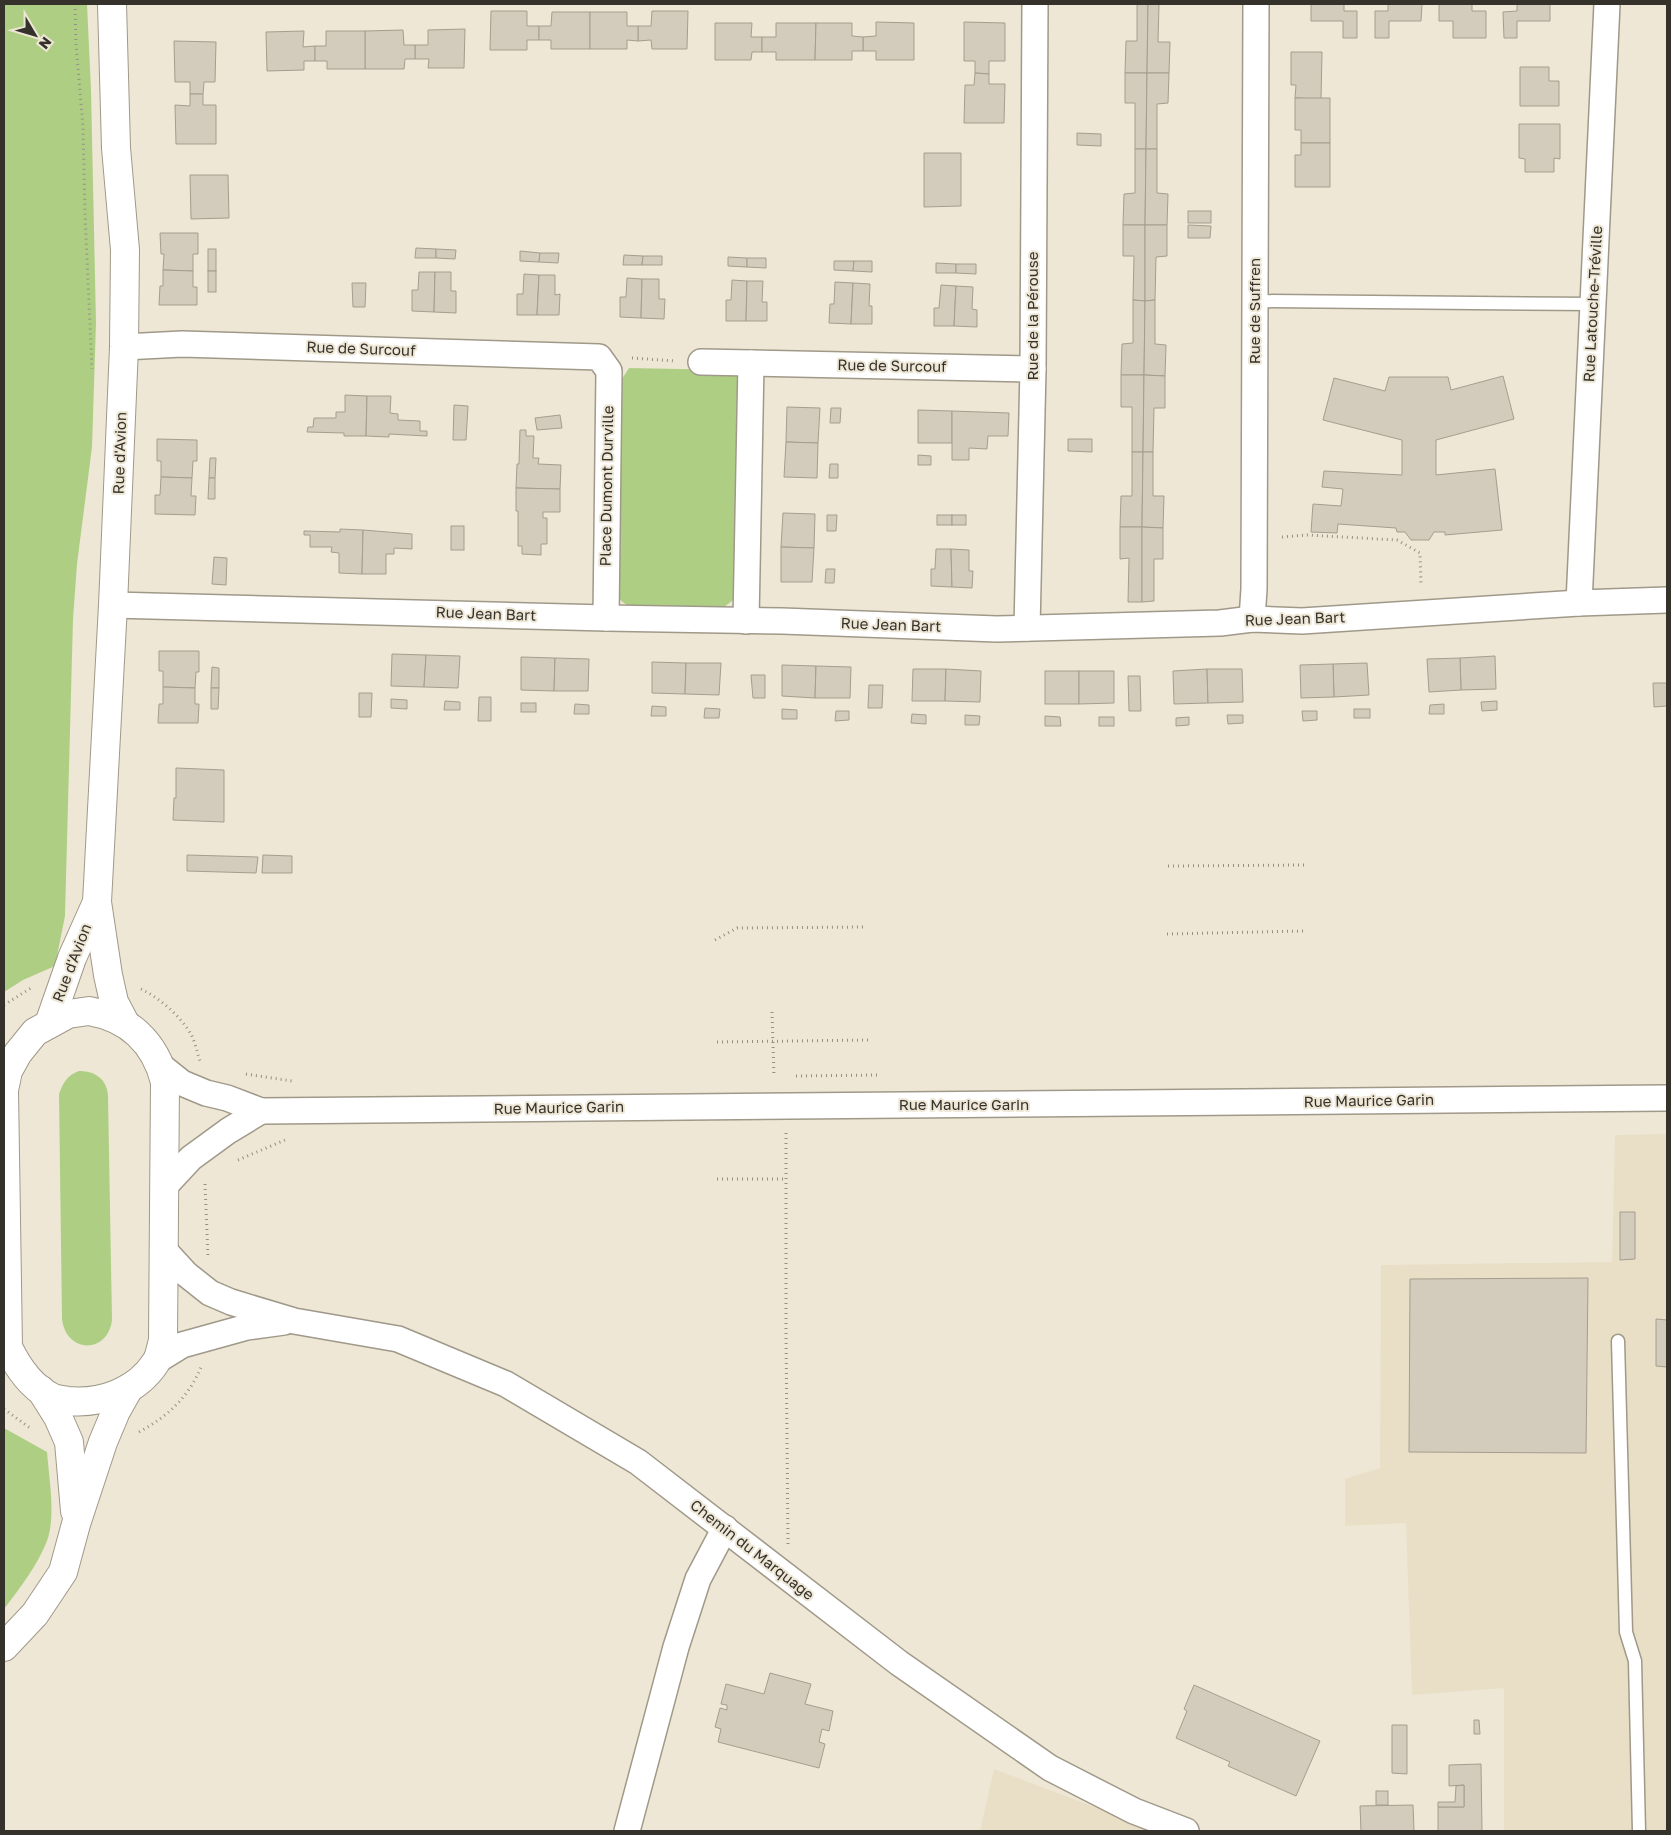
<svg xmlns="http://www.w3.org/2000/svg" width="1671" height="1835" font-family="'Golos Text',sans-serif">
<rect width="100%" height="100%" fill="#eee7d6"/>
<!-- built -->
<g fill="#e9dfc6">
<path d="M1667 1134V1831H1504V1688L1412 1695 1406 1523 1345 1526V1479L1380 1468 1381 1265 1612 1262 1615 1135Z"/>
<path d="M994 1769 1158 1831H980Z"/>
</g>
<!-- green -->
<g fill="#aecf83">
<path d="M4 4H87L91 90 96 323 92 447 77 564 73 619 65 916 55 966 23 980 4 992Z"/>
<path d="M629 368 732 370 744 382 738 596 723 608 628 606 615 596 620 382Z"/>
<path d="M79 1071C95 1071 107 1079 108 1096L112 1320C108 1354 66 1354 62 1319L59 1094C63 1083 67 1075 79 1071Z"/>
<path d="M4 1428 47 1452C49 1478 56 1516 47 1541 37 1566 20 1588 4 1609Z"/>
</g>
<!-- building -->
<g fill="#d3cbbb" stroke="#a59e8e">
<path d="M1137 4H1148L1147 73H1125L1126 41H1137Z"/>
<path d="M1148 4H1159L1158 42H1170L1169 73H1147Z"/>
<path d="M1311 4H1344V11H1357V38H1343V21H1311Z"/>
<path d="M1388 4H1422L1421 21H1389V38H1375V11H1388Z"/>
<path d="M1439 4H1472V11H1486V38H1453V21H1439Z"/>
<path d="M1517 4H1550V21H1517V38H1504L1503 12 1517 11Z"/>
<path d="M491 11H527V26H539V40H527V50H490Z"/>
<path d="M652 11H688L687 49H652L651 40 638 41V26H651Z"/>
<path d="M552 12H590V49H551V40H539V26H551Z"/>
<path d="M590 12H627V26H638V41L627 40V49H590Z"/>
<path d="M876 22 914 23V60H876V51H863V37L876 36Z"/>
<path d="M964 22 1005 23V61H989V74L975 73V61H964Z"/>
<path d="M715 23H752L751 37H762V52H752L751 60H715Z"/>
<path d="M776 23H816L815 60H776V52H762V37H776Z"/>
<path d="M816 23H852V36L863 37V51H852V60H815Z"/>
<path d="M465 29 464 68H428L429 59H415V45H428V30Z"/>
<path d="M403 30 404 45H415V59H405L404 69H365V31Z"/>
<path d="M304 31 303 47 315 46V61H304V70L267 71 266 32Z"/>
<path d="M326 31H365V69H327V61H315V46H326Z"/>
<path d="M174 41 216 42 215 82H204L203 94H190V82H175Z"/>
<path d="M1291 52H1322L1321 99 1295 98 1296 85H1291Z"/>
<path d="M1520 67H1549V81H1559V106H1520Z"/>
<path d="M975 73 989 74V84H1005L1004 123H964L965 85H974Z"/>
<path d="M1125 73H1147L1146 149H1135V103H1125Z"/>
<path d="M1147 73H1169L1168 103 1157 104V149H1146Z"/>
<path d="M190 94H203V105H216V144H176L175 105 190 106Z"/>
<path d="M1295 98H1330V143H1301V130H1295Z"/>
<path d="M1519 124H1560V159L1554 158V172H1525V159L1519 158Z"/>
<path d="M1077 133 1101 134V146L1077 145Z"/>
<path d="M1301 143H1330V187H1295V155H1301Z"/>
<path d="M1135 149H1146L1145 225H1123L1124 194 1135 193Z"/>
<path d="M1146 149H1157V193L1168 194 1167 225H1145Z"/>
<path d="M924 153H961V206L924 207Z"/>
<path d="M190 175H228L229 218 191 219Z"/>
<rect x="1188" y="211" width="23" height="12"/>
<path d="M1123 225H1145V301L1133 300 1134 256H1123Z"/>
<path d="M1145 225H1167V256L1156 257 1155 300 1145 301Z"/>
<path d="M1188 225 1211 226 1210 238H1188Z"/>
<path d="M160 233H198V254H193V271L163 270 164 254H161Z"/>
<path d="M416 248 436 249V258H415Z"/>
<rect x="208" y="249" width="8" height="22"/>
<path d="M436 249 456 250 455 259 436 258Z"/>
<path d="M520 251 540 253 539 262 520 261Z"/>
<path d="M540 253H559L558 263 539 262Z"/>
<path d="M624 255 643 256 642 265H623Z"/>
<path d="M643 256H662V265H642Z"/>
<path d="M728 257 747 258V267L728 266Z"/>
<path d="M747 258H766V268L747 267Z"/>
<path d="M834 261H854L853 271 834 270Z"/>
<path d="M854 261H872V272L853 271Z"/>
<path d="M936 263 956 264V273H936Z"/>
<path d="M956 264H976V274L956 273Z"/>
<path d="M163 270 193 271V287H197V305H159L160 286H163Z"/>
<rect x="208" y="271" width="8" height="21"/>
<path d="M419 272H435L434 312 412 311V290H418Z"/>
<path d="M435 272H451V291H456V313L434 312Z"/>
<path d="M524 274 539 275 537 315H517V294H523Z"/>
<path d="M539 275H555V295L560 294 559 315H537Z"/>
<path d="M627 278 642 279 641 318 620 317V297H626Z"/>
<path d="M642 279H659V299H665L664 319 641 318Z"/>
<path d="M732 280 747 281 746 321H726V300H731Z"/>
<path d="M747 281H763L762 302H767V321H746Z"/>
<path d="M835 282 853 283 851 324 829 323 830 304H834Z"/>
<path d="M352 283H366L365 307H353Z"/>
<path d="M853 283 870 284 869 306H872V324H851Z"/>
<path d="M941 285 956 286 954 326H934V308H939Z"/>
<path d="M956 286 973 287 972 309 977 310V327L954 326Z"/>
<path d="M1133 300 1145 301 1144 375H1121L1122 344 1133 343Z"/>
<path d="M1155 300V344L1166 345 1165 376 1144 375 1145 301Z"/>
<path d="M1121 375H1144L1143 452H1132V407H1121Z"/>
<path d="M1144 375 1165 376V408H1154L1153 452H1143Z"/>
<path d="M1503 376 1514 419 1436 440V475L1495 469 1502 530 1445 535V532H1434L1429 540H1411L1405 532H1397L1396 528 1338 524 1337 533 1311 532 1313 504 1341 506 1343 489 1322 487 1324 471 1402 475V440L1323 420 1334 378 1385 391 1389 377H1448L1451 390Z"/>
<path d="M345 395 367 396 366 436H344V433L307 432 308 427H313L314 418H336V412H345Z"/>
<path d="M367 396H391L390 413 398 414V420L420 421V431H427V436L389 434V437L366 436Z"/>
<path d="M454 405 468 406 466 440H453Z"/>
<path d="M787 407 820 408 818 443 786 442Z"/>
<path d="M831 408H841L840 423H830Z"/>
<path d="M918 410 952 411V443H918Z"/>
<path d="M952 411 1009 413 1008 436H988L987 449 969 448V460H952Z"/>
<path d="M560 415 562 428 537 430 535 418Z"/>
<path d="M520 430H526V436H534L533 458H539L538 464 561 465 560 489 516 488 517 464H519Z"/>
<path d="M157 439 197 440V461H193L192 478 161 477V461H157Z"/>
<path d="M1068 439H1092V452L1068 451Z"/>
<path d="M786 442 818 443 817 478 784 477Z"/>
<path d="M1132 452H1143L1142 527H1120L1121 496H1132Z"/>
<path d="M1143 452H1153V496H1164L1163 528 1142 527Z"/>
<path d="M918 455 931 456V465H918Z"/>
<path d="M210 458H216L215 478H209Z"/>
<path d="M830 464H838V478H829Z"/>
<path d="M161 477 192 478 191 496H196L195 515 155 514V495H160Z"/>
<path d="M209 478H215V499H208Z"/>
<path d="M516 488 560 489V512H543V518H547V544H541V555L522 554V546H518V511H516Z"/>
<path d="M783 513 815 514 814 548 781 547Z"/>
<path d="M827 515H837L836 531H827Z"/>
<rect x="937" y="515" width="15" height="10"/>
<rect x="952" y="515" width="14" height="10"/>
<rect x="451" y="526" width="13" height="24"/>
<path d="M1120 527H1142V602H1128L1129 558 1120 559Z"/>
<path d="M1142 527 1163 528V559H1154V601L1142 602Z"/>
<path d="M340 529 363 530 362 574 339 573V553L331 552 332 547H310V535H304V531L340 532Z"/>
<path d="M363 530 412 534V549L394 548V554H386V574H362Z"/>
<path d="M781 547 814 548 812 582H781Z"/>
<path d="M936 549H951L952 587 931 586V569H935Z"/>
<path d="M951 549 969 550V571H973L972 588 952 587Z"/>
<path d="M214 557 227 558 226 585 212 584Z"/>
<path d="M826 569H835L834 583H825Z"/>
<path d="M159 651H199V672H196L195 688 163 687V671H159Z"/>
<path d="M392 654 426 655 424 687 391 686Z"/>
<path d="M426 655 460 656 458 688 424 687Z"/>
<path d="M1495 656 1496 689 1461 690 1460 658Z"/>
<path d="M521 657 555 658 554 691 521 690Z"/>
<path d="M555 658 589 659 588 691H554Z"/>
<path d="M1460 658 1461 690 1429 692 1427 659Z"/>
<path d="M652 662 686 663 685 694 652 693Z"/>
<path d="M686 663H721L719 695 685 694Z"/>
<path d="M1367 663 1369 695 1334 697 1333 664Z"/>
<path d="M1333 664 1334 697 1301 698 1300 665Z"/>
<path d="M782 665 816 666 815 698 782 696Z"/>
<path d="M816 666 851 667 850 698H815Z"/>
<path d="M212 667 219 668V688H211Z"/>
<path d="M913 669H946L945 701H912Z"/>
<path d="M946 669 981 671 980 702 945 701Z"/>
<path d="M1207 669 1208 703 1174 704 1173 671Z"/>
<path d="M1207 669H1242L1243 702 1208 703Z"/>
<rect x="1045" y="671" width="34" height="33"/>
<path d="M1079 671H1114V703L1079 704Z"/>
<path d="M751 675H765V698H753Z"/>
<path d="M1128 676H1140L1141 711H1129Z"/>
<path d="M1653 683H1667V706L1654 707Z"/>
<path d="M869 685H883L882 708H868Z"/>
<path d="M163 687 195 688V704H199L198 723H158L159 704H163Z"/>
<path d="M211 688H219L218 709H211Z"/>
<path d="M359 693H372L371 717H359Z"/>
<path d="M479 697H491V721H478Z"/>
<path d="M391 699 407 700V709L391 708Z"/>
<path d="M445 701 460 702V710H444Z"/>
<path d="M1497 701V710L1482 711 1481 702Z"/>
<rect x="521" y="703" width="15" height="9"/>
<path d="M575 704 589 705V714H574Z"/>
<path d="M1444 704V714H1429L1430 705Z"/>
<path d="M652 706 666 707V716H651Z"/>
<path d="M705 708 720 709 719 718H704Z"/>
<path d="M782 709 797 710V719H782Z"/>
<rect x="1354" y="709" width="16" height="9"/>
<path d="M836 711H849V720L835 721Z"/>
<path d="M1302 711H1317V720L1303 721Z"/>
<path d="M912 714 926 715V724L911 723Z"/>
<path d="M965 715 980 716 979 725H965Z"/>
<path d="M1227 715H1243V723L1228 724Z"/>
<path d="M1045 716 1060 717 1061 726H1045Z"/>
<rect x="1099" y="717" width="15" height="9"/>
<path d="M1189 717V725L1176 726V718Z"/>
<path d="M176 768 224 770V822L173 820 174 798H176Z"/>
<path d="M187 855 258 857 256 873 187 871Z"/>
<path d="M263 855 292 856V873H262Z"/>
<path d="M1620 1212H1635V1259L1620 1260Z"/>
<path d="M1588 1278 1586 1453 1409 1452 1410 1279Z"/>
<path d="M1656 1319 1667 1320V1367L1656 1366Z"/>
<path d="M770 1673 811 1684 805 1704 833 1711 829 1731 822 1729 819 1742 825 1744 819 1768 718 1742 721 1729 715 1727 720 1708 727 1710V1705L721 1704 726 1684 764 1694Z"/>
<path d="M1194 1685 1320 1741 1296 1796 1228 1766 1230 1762 1176 1738 1187 1711 1184 1709Z"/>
<path d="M1474 1720H1479L1480 1734H1474Z"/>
<path d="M1392 1725H1407V1774L1392 1773Z"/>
<path d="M1481 1764 1482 1831H1438V1807H1464V1785L1449 1786V1765Z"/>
<path d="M1464 1785V1807H1438V1802H1455L1456 1786Z"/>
<rect x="1376" y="1791" width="12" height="14"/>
<path d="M1413 1805 1414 1831H1361L1360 1806Z"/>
</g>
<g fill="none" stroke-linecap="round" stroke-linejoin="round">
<defs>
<g id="service">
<path d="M1256 301 1593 304"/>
<path d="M1618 1341 1626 1632 1635 1661 1639 1831"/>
</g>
<g id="minor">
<path d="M124 347 182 344 599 357 609 371 606 618"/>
<path d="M701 362 1033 369"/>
<path d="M1579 603 1607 4"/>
<path d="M113 605 606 618 782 621 997 629 1220 623 1252 619 1302 621 1579 603 1667 600"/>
<path d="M1252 619 1254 589 1256 4"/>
<path d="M746 621 751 363"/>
<path d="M1027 628 1033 369 1035 4"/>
<path d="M162 1067 182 1083 206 1093 227 1098 261 1111 1667 1098"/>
<path d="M164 1187 191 1158 228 1131 261 1111"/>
<path d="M164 1250 186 1274 210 1293 231 1302 294 1321 398 1339 506 1384 638 1462 899 1663 1050 1768 1134 1811 1186 1831"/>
<path d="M156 1361 182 1345 247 1327 284 1322"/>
<path d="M627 1831 676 1647 698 1579 725 1528"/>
</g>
<g id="tertiary">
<path d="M112 4 116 148 125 250 124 347 113 605 97 902 108 975 114 1002 125 1023"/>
<path d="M89 1011C129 1018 155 1042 165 1082L163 1340C161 1347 160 1356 156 1362 137 1392 101 1404 68 1401 64 1400 58 1400 53 1398 32 1388 18 1368 8 1347L4 1090 8 1071 18 1053 35 1032 68 1014Z"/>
<path d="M49 1024 72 958 97 902"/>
<path d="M41 1390 58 1417 69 1442 75 1511"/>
<path d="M4 1647 35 1614 63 1572 76 1524 103 1442 116 1411 129 1388"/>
</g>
</defs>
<!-- service casing -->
<use href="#service" stroke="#a09989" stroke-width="15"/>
<!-- minor casing -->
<use href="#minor" stroke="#a09989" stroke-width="28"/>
<!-- tertiary casing -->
<use href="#tertiary" stroke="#a09989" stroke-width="30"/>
<!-- path -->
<g stroke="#959084" stroke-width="3" stroke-dasharray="1 4" stroke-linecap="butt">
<path d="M75 4 76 44 83 127 85 214 92 369"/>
<path d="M632 358 675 361"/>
<path d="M1282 537 1307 535 1397 540 1420 553 1421 585"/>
<path d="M1168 866 1305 865"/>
<path d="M1167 934 1304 931"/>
<path d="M715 940 737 928 867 927"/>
<path d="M141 989C161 999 179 1015 191 1034 195 1042 197 1052 200 1061"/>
<path d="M4 1005 31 988"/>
<path d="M772 1012 774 1077"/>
<path d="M717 1042 869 1040"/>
<path d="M246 1074 292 1081"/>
<path d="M796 1076 877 1075"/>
<path d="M786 1133V1333L788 1544"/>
<path d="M238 1160 285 1140"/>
<path d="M717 1179H787"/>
<path d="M205 1184 208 1257"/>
<path d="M4 1409 30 1428"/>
<path d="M139 1432C167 1417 189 1397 201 1367"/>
</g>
<!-- service -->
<use href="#service" stroke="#fff" stroke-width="12"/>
<!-- minor -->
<use href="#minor" stroke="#fff" stroke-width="25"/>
<!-- tertiary -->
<use href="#tertiary" stroke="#fff" stroke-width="28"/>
</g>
<g text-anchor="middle" stroke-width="4" stroke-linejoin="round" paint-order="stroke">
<!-- street labels -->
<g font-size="15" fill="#35322c" stroke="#eee7d6">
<text transform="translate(1593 304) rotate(-87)" y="5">Rue Latouche-Tréville</text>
<text transform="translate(1255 311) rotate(-90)" y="5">Rue de Suffren</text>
<text transform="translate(1033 316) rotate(-90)" y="5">Rue de la Pérouse</text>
<text transform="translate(361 349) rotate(2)" y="5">Rue de Surcouf</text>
<text transform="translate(892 366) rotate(1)" y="5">Rue de Surcouf</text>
<text transform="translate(120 453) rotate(-88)" y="5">Rue d'Avion</text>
<text transform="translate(607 486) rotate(-89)" y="5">Place Dumont Durville</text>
<text transform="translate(486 614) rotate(2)" y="5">Rue Jean Bart</text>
<text transform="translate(1295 619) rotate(-2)" y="5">Rue Jean Bart</text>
<text transform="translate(891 625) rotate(2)" y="5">Rue Jean Bart</text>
<text transform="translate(72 963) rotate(-69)" y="5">Rue d'Avion</text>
<text transform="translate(1369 1101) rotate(-1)" y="5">Rue Maurice Garin</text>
<text x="964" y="1110">Rue Maurice Garin</text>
<text transform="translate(559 1108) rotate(-1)" y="5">Rue Maurice Garin</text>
<text transform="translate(752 1550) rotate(38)" y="5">Chemin du Marquage</text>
</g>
</g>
<!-- border -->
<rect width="1671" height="1835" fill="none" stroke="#35322c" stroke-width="10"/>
<!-- north arrow -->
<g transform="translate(35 35) rotate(128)" stroke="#eee7d6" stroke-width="4" paint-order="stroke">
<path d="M0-4L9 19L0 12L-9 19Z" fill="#35322c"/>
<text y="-8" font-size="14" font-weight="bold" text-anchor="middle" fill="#35322c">N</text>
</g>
</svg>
